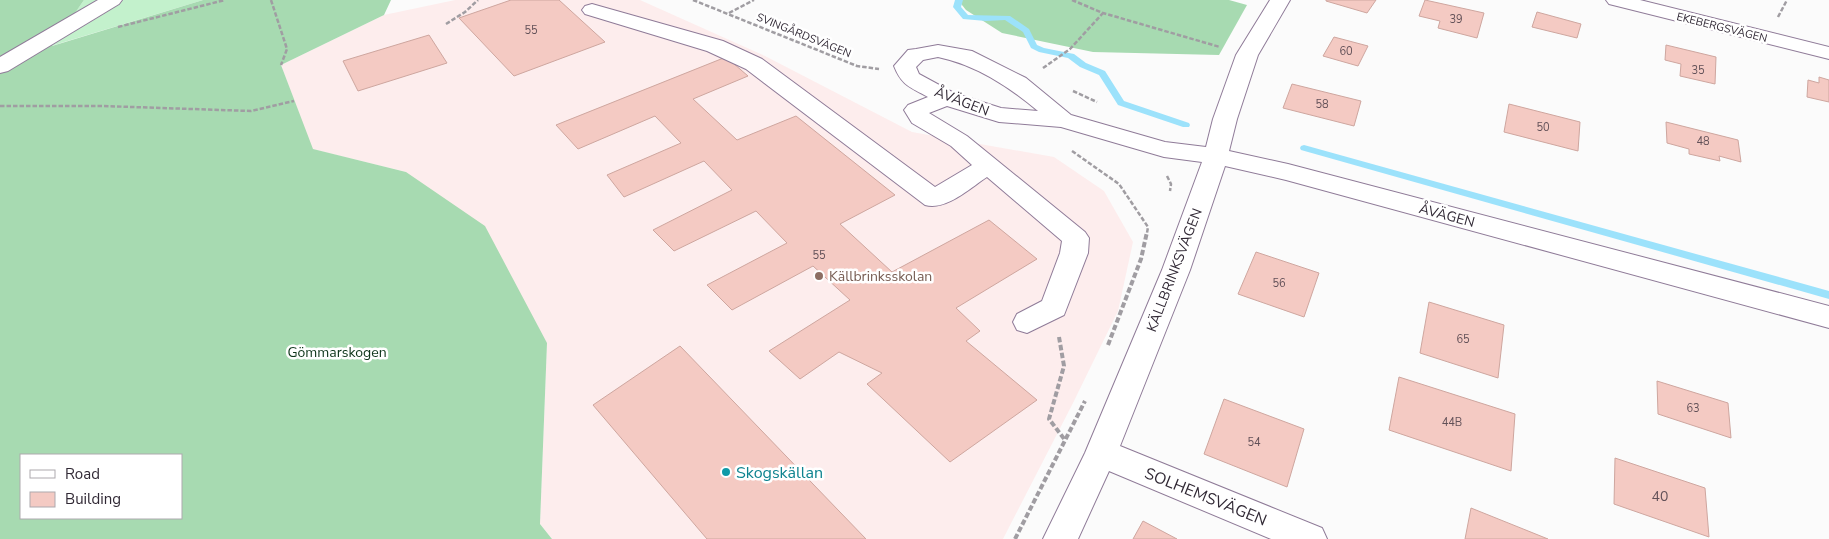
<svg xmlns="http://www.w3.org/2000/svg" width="1829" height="539" font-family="'Nunito Sans',sans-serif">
<rect width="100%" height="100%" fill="#fbfbfb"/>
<!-- education -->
<path fill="#fdeded" d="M455 0H640L765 56 912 132 1054 157 1104 191 1133 242 1118 311 1073 403 1003 539H552L540 524 547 343 406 172 312 149 281 65 384 15Z"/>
<!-- green -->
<path fill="#c3f1cc" d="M84 0H203L51 46Z"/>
<!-- forest -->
<g fill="#a7dab1" fill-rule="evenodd">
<path d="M0 0H84L52 46 203 0H391L384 15 281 65 313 149 406 172 485 226 547 343 540 524 552 539H0ZM21 455H181V518H21Z"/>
<path d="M958 0H1229L1247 5 1219 55 1093 52 1002 33 966 10Z"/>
</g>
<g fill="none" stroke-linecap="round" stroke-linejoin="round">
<!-- stream -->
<g fill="#9ce2fb" fill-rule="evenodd">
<path d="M955 0H963L961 7 968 15 1010 16 1029 29 1037 45 1044 48 1074 54 1086 63 1105 71 1124 101 1189 123 1190 125 1189 127H1183L1118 105 1099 75 1080 67 1068 58 1039 52 1031 48 1023 32 1005 20 986 21 963 19 953 7Z"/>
<path d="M1304 145 1829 291V299L1301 150 1300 148 1301 146Z"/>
</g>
</g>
<!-- building -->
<g fill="#f4cac3" stroke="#cea69f">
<path d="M511 0H559L605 42 514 76 459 18Z"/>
<path d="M1376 0 1367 13 1326 1V0Z"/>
<path d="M1425 0 1484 13 1477 38 1438 28 1440 21 1419 16Z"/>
<path d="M1537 12 1581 24 1577 38 1532 27Z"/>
<path d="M429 35 447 63 358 91 343 61Z"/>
<path d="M1334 37 1368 46 1358 66 1323 56Z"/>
<path d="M1666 45 1716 57 1715 84 1680 76 1681 64 1665 60Z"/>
<path d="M726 57 748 76 693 99 737 140 796 116 895 195 840 224 892 272 989 220 1037 259 956 308 980 331 966 341 1037 400 950 462 867 384 882 373 839 352 800 379 769 351 850 300 813 266 732 310 707 285 787 243 756 211 674 251 653 230 732 190 704 161 624 197 607 175 681 143 655 116 578 149 556 125Z"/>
<path d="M1819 77 1829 80V102L1807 97 1808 80 1819 83Z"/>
<path d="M1292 84 1361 101 1354 126 1283 108Z"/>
<path d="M1509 104 1580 122 1578 151 1504 132Z"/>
<path d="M1666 122 1738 140 1741 162 1719 156 1720 161 1689 154V149L1667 143Z"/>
<path d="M1256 252 1319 273 1304 317 1238 294Z"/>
<path d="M1429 302 1504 325 1498 378 1420 353Z"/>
<path d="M680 346 866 539H707L593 405Z"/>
<path d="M1399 377 1515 414 1511 471 1389 430Z"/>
<path d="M1657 381 1728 403 1731 438 1658 414Z"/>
<path d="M1224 399 1304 429 1287 487 1204 454Z"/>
<path d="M1615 458 1705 488 1709 537 1614 504Z"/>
<path d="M1471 508 1548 539H1465Z"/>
<path d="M1143 521 1177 539H1133Z"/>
</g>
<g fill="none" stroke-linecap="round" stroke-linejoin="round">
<defs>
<g id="minor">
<path d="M98 0H122L119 4 8 71 0 73V57Z"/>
<path d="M1270 0H1290L1258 55 1237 119 1229 151 1288 164 1829 306V328L1286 180 1225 166 1190 270 1120 446 1322 528 1327 539H1271L1109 471 1078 539H1043L1085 453 1162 270 1202 162 1164 157 1061 127 999 122 947 106 929 113 967 136 1085 232 1089 238 1088 253 1064 315 1027 333 1017 330 1013 322 1017 314 1042 301 1060 253 1062 241 987 177C970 188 946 211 925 205L746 69 707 51 585 14 582 10 585 6 592 4 599 6 723 41 762 59 935 187 972 165 951 146 912 123 904 110 908 105 928 97C910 87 902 86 894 66L908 50 916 49 938 45 972 51 1026 78 1071 115 1165 142 1206 147 1213 119 1236 55ZM938 57C976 65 1008 86 1038 111L1001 108 954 93 919 74 916 67 923 60Z"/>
<path d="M1606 0H1640L1829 47V59L1609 4Z"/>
</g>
</defs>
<!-- minor casing -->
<use href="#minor" stroke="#8f7b98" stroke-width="2"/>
<!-- path-far1 -->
<g stroke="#a09da2" stroke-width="2.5" stroke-dasharray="4.5 2" stroke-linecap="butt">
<path d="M271 0 287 49 281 65"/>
<path d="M693 0 857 66 879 69"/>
<path d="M1072 0 1103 13 1220 47"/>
<path d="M729 13 754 0"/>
<path d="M1778 17 1787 0"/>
<path d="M446 24 465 12 478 0"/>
<path d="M118 27 225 0"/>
<path d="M1043 68 1070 49 1103 13"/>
<path d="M1073 91 1097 102"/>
<path d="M0 106H103L251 111 294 101"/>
<path d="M1072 151 1119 184 1148 227 1147 233"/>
<path d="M1167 176 1171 184 1170 191"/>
</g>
<!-- path -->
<g stroke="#a09da2" stroke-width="4" stroke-dasharray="5.5 2.5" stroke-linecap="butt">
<path d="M1059 337 1064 366 1049 419 1065 440"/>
<path d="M1108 345 1141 259 1147 232"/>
<path d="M1015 539 1085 401"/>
</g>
<!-- minor -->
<use href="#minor" fill="#fff" fill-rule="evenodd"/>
</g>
<!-- markers -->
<circle fill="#8d6e63" stroke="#fff" stroke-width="2" cx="819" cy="276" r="5"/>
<circle fill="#0f9aa8" stroke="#fff" stroke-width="2" cx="726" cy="472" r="5"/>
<g text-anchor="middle" stroke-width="5" stroke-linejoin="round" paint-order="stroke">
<!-- number labels -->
<g font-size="11" fill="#625158">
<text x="1456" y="23">39</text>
<text x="531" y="34">55</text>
<text x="1346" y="55">60</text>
<text x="1698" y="74">35</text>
<text x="1322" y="108">58</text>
<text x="1543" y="131">50</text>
<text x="1703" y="145">48</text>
<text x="819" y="259">55</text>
<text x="1279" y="287">56</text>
<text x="1463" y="343">65</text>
<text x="1693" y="412">63</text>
<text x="1452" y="426">44B</text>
<text x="1254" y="446">54</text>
</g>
<!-- far-street labels -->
<g font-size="11" fill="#312935" stroke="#fff">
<text transform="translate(1722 27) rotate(14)" y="4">EKEBERGSVÄGEN</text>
<text transform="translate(804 35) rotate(22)" y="4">SVINGÅRDSVÄGEN</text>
</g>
<!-- street labels -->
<g font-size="14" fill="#312935" stroke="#fff">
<text transform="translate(962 101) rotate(21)" y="5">ÅVÄGEN</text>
<text transform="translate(1447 215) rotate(15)" y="5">ÅVÄGEN</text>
<text transform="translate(1174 270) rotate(-69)" y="5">KÄLLBRINKSVÄGEN</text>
</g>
<!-- education labels -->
<g font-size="14" fill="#785e54" stroke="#fff" text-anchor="start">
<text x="829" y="281">Källbrinksskolan</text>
</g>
<!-- park labels -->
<g font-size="14" fill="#0d3419" stroke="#fff">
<text x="337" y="357">Gömmarskogen</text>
</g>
<!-- near-number labels -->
<g font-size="14" fill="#625158">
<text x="1660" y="501">40</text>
</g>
<!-- near-culture labels -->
<g font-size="16" fill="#0d838f" stroke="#fff" text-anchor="start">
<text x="736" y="478">Skogskällan</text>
</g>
<!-- near-street labels -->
<g font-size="16" fill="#312935" stroke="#fff">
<text transform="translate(1206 496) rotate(22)" y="6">SOLHEMSVÄGEN</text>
</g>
</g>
<!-- legend -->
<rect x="20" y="454" width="162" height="65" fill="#ffffff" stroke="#ada9ae"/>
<rect x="30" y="470" width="25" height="8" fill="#ffffff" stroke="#ada9ae"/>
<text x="65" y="479" font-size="15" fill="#312935">Road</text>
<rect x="30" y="492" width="25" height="15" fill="#f4cac3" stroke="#ada9ae"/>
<text x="65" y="504" font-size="15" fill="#312935">Building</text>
</svg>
